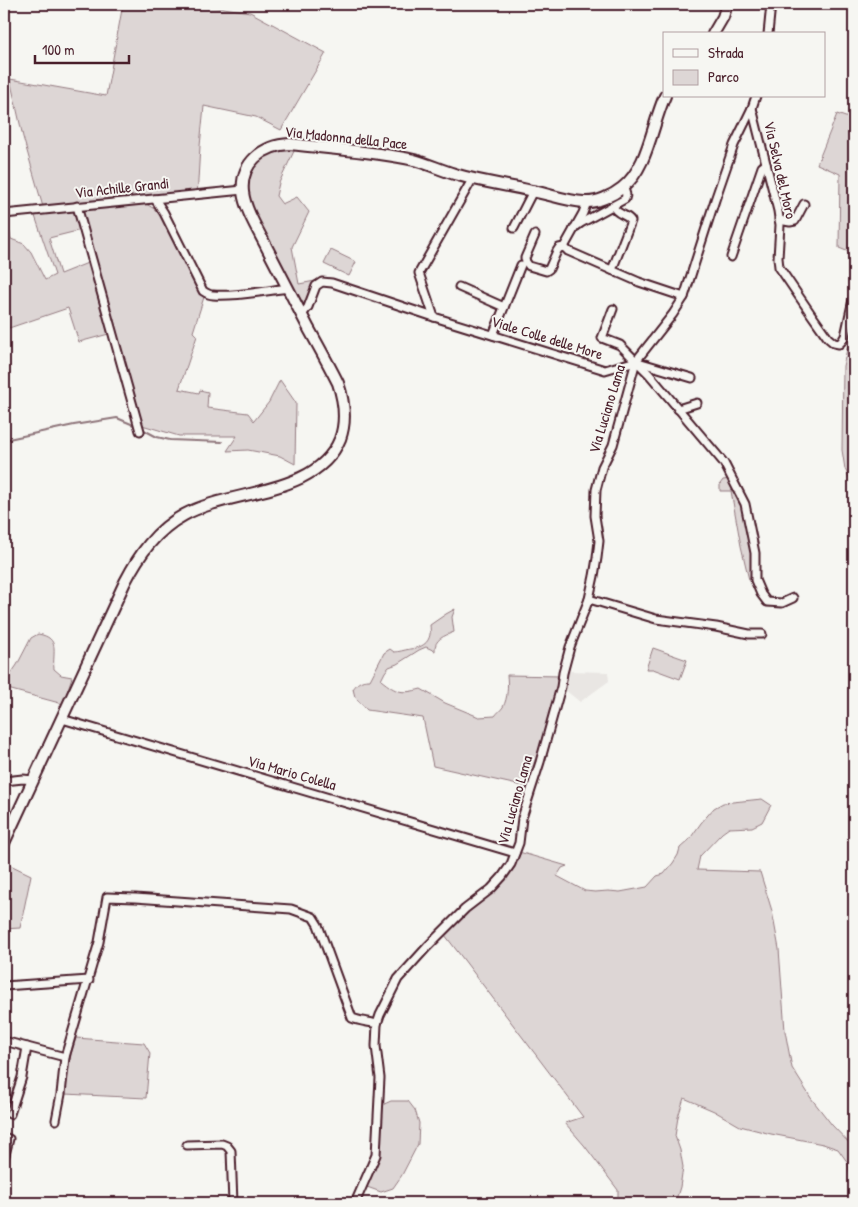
<svg xmlns="http://www.w3.org/2000/svg" width="858" height="1207" font-family="'Patrick Hand',sans-serif">
<rect width="100%" height="100%" fill="#f6f6f2"/>
<filter id="ink" filterUnits="userSpaceOnUse"><feTurbulence type="fractalNoise" baseFrequency=".02" numOctaves="2"/><feDisplacementMap in="SourceGraphic" scale="10" xChannelSelector="R" yChannelSelector="G"/><feConvolveMatrix kernelMatrix="1 2 1 2 8 2 1 2 1" color-interpolation-filters="sRGB"/></filter>
<g filter="url(#ink)">
<!-- built -->
<path fill="#e9e6e3" d="M566 671 608 672 609 681 580 702 564 689Z"/>
<!-- green -->
<g fill="#ddd6d5" stroke="#947a80" fill-rule="evenodd">
<path d="M123 4H197L250 12 326 53 281 130 256 117 204 106 200 146 197 198 146 204 153 208 162 216 204 297 193 332 197 336 179 389 199 393 200 390 208 392 207 408 248 413 254 421 269 402 280 380 296 403 295 464 280 456 248 450 227 451 237 436H179L142 425 116 332 79 342 68 308 9 328 4 314V217H7L11 239 24 244 31 252 45 280 55 275 34 213 43 207 23 137 10 79 106 96ZM81 230 90 262 60 274 49 238Z"/>
<path d="M837 114 854 120V254L839 248 840 174 817 164Z"/>
<path d="M283 149H295L279 183 276 196 282 204 297 197 309 212 292 247 299 284 315 281 307 304H303L268 240 252 207 248 195 247 181 250 171 264 155Z"/>
<path d="M331 250 356 262 349 276 324 264Z"/>
<path d="M848 345 854 347V486L852 484 845 469 842 450 843 366Z"/>
<path d="M731 479C735 487 740 495 744 503 751 519 757 564 749 580L741 546 731 491H720V484L723 480Z"/>
<path d="M455 609 452 617 454 632C444 636 434 639 435 651L426 647 419 650 397 664 389 667 385 672 381 680C397 693 402 694 421 689L445 703 479 717 495 716C497 713 501 710 503 707 508 698 508 685 507 675L560 676 531 788 433 766 423 718 367 710 355 697 353 689C358 682 361 680 370 680L384 653 390 649 394 652C399 652 404 650 410 649 425 647 432 641 430 625L446 614Z"/>
<path d="M38 634C61 638 52 652 54 669L61 675 72 677 63 704 4 688V684L17 665 31 638Z"/>
<path d="M653 648 687 660 680 679 653 669H646Z"/>
<path d="M762 799 771 805 762 822 752 827 729 828 722 833 700 856 697 870 760 872 772 911 779 949 785 1031 792 1068 811 1098 832 1125 852 1146 854 1153V1203H851V1188L848 1163 838 1149 823 1144 771 1134 740 1126 714 1111 684 1098 678 1117 675 1136 680 1150 683 1167 680 1187 675 1203H622L618 1198V1190L584 1145 565 1123 583 1117 445 935 492 890 519 852 567 866 562 868 557 876 585 891 595 892 608 891 620 892 647 887 657 876 664 874 673 863 678 855 680 848 689 840 701 823 714 808 723 803Z"/>
<path d="M4 862 31 875 20 928 4 929Z"/>
<path d="M76 1038 144 1043 150 1053 146 1098 65 1094 71 1054Z"/>
<path d="M391 1101H408L415 1110 419 1123 418 1144 402 1175 393 1188 381 1192 367 1187 363 1179 373 1154 377 1102 382 1105Z"/>
</g>
<g fill="none" stroke-linecap="round" stroke-linejoin="round">
<!-- stream -->
<g stroke="#8e747a" stroke-width="2">
<path d="M144 430 157 437 170 440 222 442"/>
<path d="M4 440 74 425 117 418 136 426"/>
</g>
<defs>
<g id="minor">
<path d="M768 34 771 4"/>
<path d="M752 108 778 211 780 225 778 258 779 267 811 314 828 338 834 343 839 344 842 341 845 336 854 295"/>
<path d="M155 199 164 213 203 291C206 293 209 295 213 295 235 297 265 291 288 288"/>
<path d="M77 206 140 431"/>
<path d="M4 214 243 190"/>
<path d="M779 220 790 222 795 221 804 204"/>
<path d="M514 228 533 191"/>
<path d="M574 228 581 223 625 199C627 195 626 192 623 188"/>
<path d="M535 235 525 258 526 262 529 266 546 271 549 269 557 251 559 248 564 247"/>
<path d="M564 247 568 251 639 282 684 297"/>
<path d="M564 247 583 213 587 202"/>
<path d="M731 257 762 167 766 164"/>
<path d="M612 270 631 221C626 213 617 216 613 206"/>
<path d="M459 287 504 307"/>
<path d="M613 309 602 338 620 345 649 374 724 463 745 504 755 553V580L761 594 767 602 782 603 793 598"/>
<path d="M302 315 308 307 316 286 322 282 332 283 434 317 605 370 636 361 673 314 684 297 715 200 734 145 752 108 756 96"/>
<path d="M434 317 419 273 473 178"/>
<path d="M493 335 521 265"/>
<path d="M638 362 692 378"/>
<path d="M678 409 697 403"/>
<path d="M589 599 656 619 716 627 749 634H762"/>
<path d="M62 719 515 853"/>
<path d="M4 781 23 779 33 780"/>
<path d="M4 986 89 980"/>
<path d="M4 1041 65 1057"/>
<path d="M10 1114 22 1077 27 1047"/>
<path d="M56 1120 61 1094 65 1057 99 942 107 897 135 898 291 909 313 917 318 925 352 1018C358 1021 370 1022 377 1024"/>
<path d="M4 1137 9 1139 4 1159"/>
<path d="M187 1145 222 1144 227 1146 231 1151 233 1203"/>
<path d="M355 1203 376 1155 380 1078 376 1046 377 1024 380 1015 398 979 427 947 465 909 491 889 502 877 511 864 519 843 522 818 540 762 561 687 563 673 570 647 589 599 594 576 597 558 599 541 595 516 596 490 602 467 613 445 636 361"/>
</g>
<g id="secondary">
<path d="M713 34 723 17 727 4"/>
<path d="M4 843 125 582C139 555 156 530 184 515 231 489 317 496 340 439 347 420 344 401 338 383 329 365 319 347 309 329 295 302 281 275 267 248 259 232 245 210 243 192 240 163 263 145 290 144 331 149 374 151 414 160 429 164 443 171 458 175 482 182 507 185 532 191 549 194 566 201 584 202 597 203 612 196 622 188 648 168 652 124 665 96"/>
</g>
</defs>
<!-- minor casing -->
<use href="#minor" stroke="#4a1f2b" stroke-width="11"/>
<!-- secondary casing -->
<use href="#secondary" stroke="#4a1f2b" stroke-width="14"/>
<!-- minor -->
<use href="#minor" stroke="#f6f6f2" stroke-width="7"/>
<!-- secondary -->
<use href="#secondary" stroke="#f6f6f2" stroke-width="10"/>
</g>
</g>
<g text-anchor="middle" stroke-width="4" stroke-linejoin="round" paint-order="stroke">
<!-- street labels -->
<g font-size="15" fill="#4a1f2b" stroke="#f6f6f2">
<text transform="translate(346 138) rotate(6)" y="5">Via Madonna della Pace</text>
<text transform="translate(780 170) rotate(77)" y="5">Via Selva del Moro</text>
<text transform="translate(122 188) rotate(-6)" y="5">Via Achille Grandi</text>
<text transform="translate(547 338) rotate(17)" y="5">Viale Colle delle More</text>
<text transform="translate(607 409) rotate(-73)" y="5">Via Luciano Lama</text>
<text transform="translate(292 773) rotate(16)" y="5">Via Mario Colella</text>
<text transform="translate(515 800) rotate(-74)" y="5">Via Luciano Lama</text>
</g>
</g>
<!-- margin -->
<rect width="858" height="1207" fill="none" stroke="#f6f6f2" stroke-width="20"/>
<rect x="10" y="10" width="838" height="1187" fill="none" stroke="#4a1f2b" stroke-width="2" filter="url(#ink)"/>
<!-- legend -->
<rect x="663" y="32" width="162" height="65" fill="#f6f6f2" stroke="#b1a0a2"/>
<rect x="673" y="49" width="25" height="8" fill="#f6f6f2" stroke="#b1a0a2"/>
<text x="708" y="58" font-size="15" fill="#4a1f2b">Strada</text>
<rect x="673" y="70" width="25" height="15" fill="#ddd6d5" stroke="#b1a0a2"/>
<text x="708" y="82" font-size="15" fill="#4a1f2b">Parco</text>
<!-- scale -->
<path d="M35 55v8h94v-8" fill="none" stroke="#4a1f2b" stroke-width="2.5"/>
<text x="42" y="55" font-size="15" fill="#4a1f2b" stroke="#f6f6f2" stroke-width="4" paint-order="stroke">100 m</text>
</svg>
